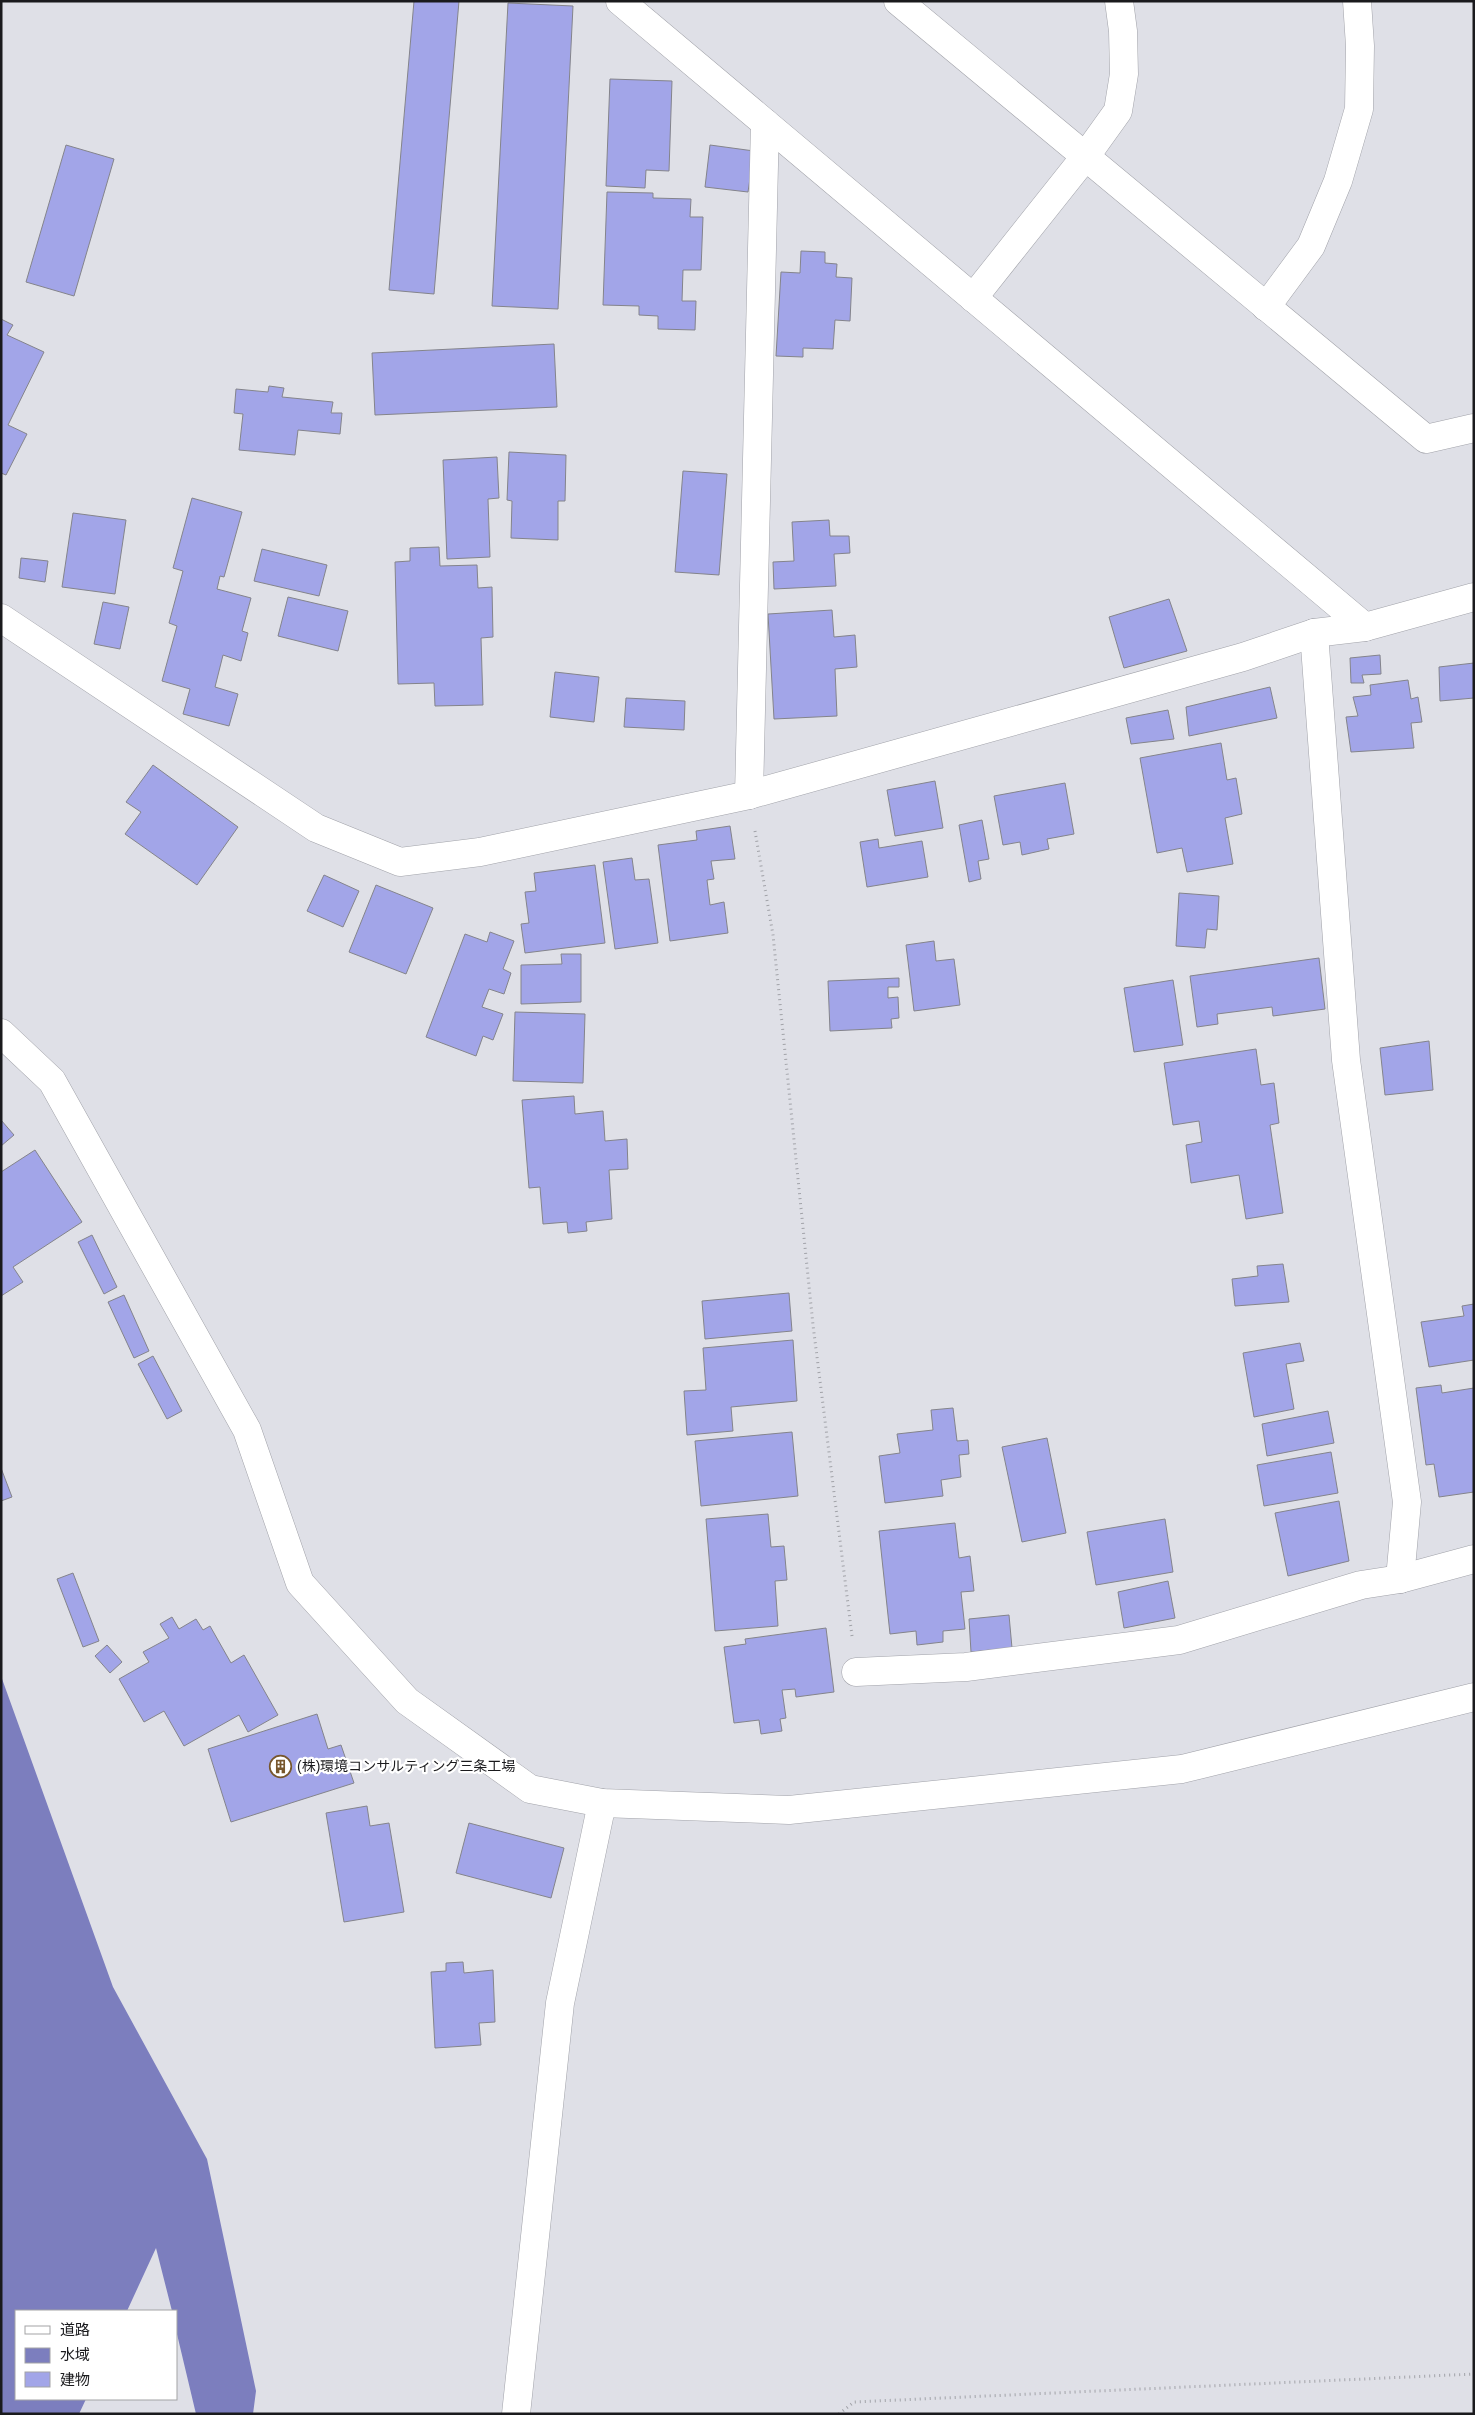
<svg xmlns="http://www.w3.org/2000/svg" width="1475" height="2415" font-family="Arial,'Noto Sans JP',sans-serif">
<rect width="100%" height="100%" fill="#dfe0e7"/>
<!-- water -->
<path fill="#7c7ebe" d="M1 1676 113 1987 207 2159 256 2391 253 2414H196L176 2330V2311H172L156 2248 127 2311H16V2399H86L79 2414H1Z"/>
<!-- building -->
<g fill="#a2a5e8" stroke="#84848b">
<path d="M414 1H459L434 294 389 290Z"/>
<path d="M508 3 573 6 558 309 492 306Z"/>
<path d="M610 79 672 81 669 171 646 170 645 188 606 186Z"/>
<path d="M66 145 114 159 74 296 26 282Z"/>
<path d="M710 145 754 151 748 192 705 187Z"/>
<path d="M607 192 653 193V198L691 199 690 217H703L701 270H683L682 301H696L695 330 658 329V316L639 315V306L603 305Z"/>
<path d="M801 251 825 252V263L837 264 836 277 852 278 850 321 835 320 833 349 803 348V357L776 356 781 272 800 273Z"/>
<path d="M1 319 13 325 7 335 44 352 8 425 27 434 6 475 1 473Z"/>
<path d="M554 344 557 407 375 415 372 353Z"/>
<path d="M269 386 284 388 282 397 333 402 331 413H342L340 434 298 430 295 455 239 450 243 414 234 413 236 389 268 392Z"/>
<path d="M509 452 566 455 565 501H558V540L511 538 512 501 507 500Z"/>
<path d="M497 457 499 498 488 499 490 557 447 559 443 460Z"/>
<path d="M683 471 727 474 719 575 675 572Z"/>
<path d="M192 498 242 512 224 577 220 576 217 589 251 598 242 631 248 633 241 661 223 655 215 687 238 694 229 726 183 714 190 689 162 681 177 626 169 623 183 571 173 568Z"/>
<path d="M73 513 126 520 115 594 62 587Z"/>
<path d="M829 520 830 536H849L850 553 834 554 836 586 774 589 773 562 794 561 792 522Z"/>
<path d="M439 547 440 566 477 565 478 588 492 587 493 637 481 638 483 705 435 706 434 683 398 684 395 562 410 561V548Z"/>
<path d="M262 549 327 565 319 596 254 581Z"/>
<path d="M21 558 48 561 45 582 19 578Z"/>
<path d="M288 597 348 611 338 651 278 636Z"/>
<path d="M1169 599 1187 651 1124 668 1109 617Z"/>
<path d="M103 602 129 607 120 649 94 644Z"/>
<path d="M832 610 834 637 855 635 857 667 835 669 837 716 774 719 768 614Z"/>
<path d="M1380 655 1381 674 1362 675 1364 683H1351L1350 658Z"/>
<path d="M1474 663V698L1440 701 1439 667Z"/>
<path d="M555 672 599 677 594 722 550 717Z"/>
<path d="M1408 680 1411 699 1418 697 1422 722 1411 723 1414 748 1351 752 1346 717 1358 716 1353 697 1371 695 1370 685Z"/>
<path d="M1270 687 1277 718 1189 736 1186 707Z"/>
<path d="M626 698 685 701 684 730 624 727Z"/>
<path d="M1168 710 1174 739 1131 744 1126 718Z"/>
<path d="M1221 743 1227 780 1236 778 1242 814 1225 818 1233 864 1187 872 1182 848 1157 853 1140 758Z"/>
<path d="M153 765 238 827 197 885 125 834 141 812 126 802Z"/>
<path d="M935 781 943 828 895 836 887 790Z"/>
<path d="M1065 783 1074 834 1047 839 1049 849 1022 855 1020 842 1003 845 994 796Z"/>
<path d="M982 820 989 859 978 861 981 879 969 882 959 825Z"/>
<path d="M730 826 735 859 711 861 714 879 707 880 710 905 724 902 728 933 670 941 658 845 697 840 696 831Z"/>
<path d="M878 839 879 848 922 841 928 877 867 887 860 842Z"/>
<path d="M632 858 635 880 649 879 658 943 615 949 603 862Z"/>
<path d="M595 865 605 943 525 953 521 924 529 923 525 892 536 891 534 873Z"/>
<path d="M324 875 359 891 343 927 307 911Z"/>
<path d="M376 885 433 908 406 974 349 952Z"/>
<path d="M1179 893 1219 896 1217 930 1207 929 1205 948 1176 946Z"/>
<path d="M490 932 514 941 503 969 511 973 504 994 489 989 482 1007 503 1014 493 1040 483 1036 476 1056 426 1037 465 934 487 942Z"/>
<path d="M934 941 936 961 954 959 960 1005 914 1011 906 945Z"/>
<path d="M561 954H581V1002L521 1004V965L562 964Z"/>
<path d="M1319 958 1325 1009 1273 1016 1272 1007 1217 1014 1218 1024 1197 1027 1190 976Z"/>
<path d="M899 978V987H888V998L898 997 899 1018 891 1019 892 1028 830 1031 828 981Z"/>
<path d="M1173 980 1183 1045 1134 1052 1124 988Z"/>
<path d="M515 1012 585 1014 583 1083 513 1081Z"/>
<path d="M1429 1041 1433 1090 1385 1095 1380 1048Z"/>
<path d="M1256 1049 1261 1085 1274 1083 1279 1123 1270 1125 1283 1213 1246 1219 1239 1175 1191 1183 1186 1145 1202 1142 1199 1121 1173 1125 1164 1063Z"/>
<path d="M574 1096 575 1114 603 1111 605 1141 627 1139 628 1169 609 1170 612 1219 586 1222 587 1231 568 1233 567 1222 543 1224 540 1187 529 1188 522 1100Z"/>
<path d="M1 1120 14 1135 1 1146Z"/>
<path d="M35 1150 82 1222 13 1267 23 1282 1 1296V1172Z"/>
<path d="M92 1235 117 1287 104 1294 78 1242Z"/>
<path d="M1283 1264 1289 1302 1235 1306 1232 1279 1258 1276 1257 1266Z"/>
<path d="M789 1293 792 1331 705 1339 702 1301Z"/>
<path d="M124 1295 149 1351 134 1358 108 1302Z"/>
<path d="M1474 1304V1360L1429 1367 1421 1322 1464 1316 1462 1306Z"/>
<path d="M793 1340 797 1401 731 1407 733 1431 687 1435 684 1391 706 1390 703 1348Z"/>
<path d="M1300 1343 1304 1361 1286 1364 1294 1409 1254 1417 1243 1353Z"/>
<path d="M153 1356 182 1411 167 1419 138 1364Z"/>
<path d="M1441 1385 1442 1393 1474 1388V1492L1439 1497 1434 1464 1426 1465 1416 1388Z"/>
<path d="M953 1408 957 1441 968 1440 969 1454 959 1455 961 1477 941 1480 943 1496 885 1503 879 1456 900 1453 897 1434 933 1430 931 1410Z"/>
<path d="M1328 1411 1334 1443 1267 1456 1262 1424Z"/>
<path d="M792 1432 798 1496 701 1506 695 1441Z"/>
<path d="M1047 1438 1066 1533 1022 1542 1002 1447Z"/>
<path d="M1331 1452 1338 1493 1264 1506 1257 1465Z"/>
<path d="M1 1468 12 1497 1 1501Z"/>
<path d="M1339 1501 1349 1561 1288 1576 1275 1513Z"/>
<path d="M768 1514 771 1547 784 1546 787 1580 775 1581 778 1626 715 1631 706 1519Z"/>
<path d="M1165 1519 1173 1572 1096 1585 1087 1532Z"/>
<path d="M955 1523 959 1558 970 1556 974 1591 961 1592 965 1629 943 1631V1642L917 1645 916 1631 890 1634 879 1531Z"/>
<path d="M73 1573 99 1641 83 1647 57 1579Z"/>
<path d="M1168 1581 1175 1618 1124 1628 1118 1592Z"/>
<path d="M1009 1615 1012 1648 971 1652 969 1619Z"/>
<path d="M172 1617 179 1629 196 1619 203 1630 210 1626 231 1663 244 1655 278 1715 248 1732 239 1715 184 1746 164 1711 144 1722 119 1679 149 1662 143 1652 169 1638 160 1624Z"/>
<path d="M826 1628 834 1692 796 1697 795 1689 782 1690 786 1718 780 1719 782 1731 761 1734 759 1720 734 1723 724 1647 746 1644 745 1639Z"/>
<path d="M107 1645 122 1662 110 1673 95 1656Z"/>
<path d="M317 1714 328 1749 341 1745 354 1783 231 1822 208 1749Z"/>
<path d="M367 1806 370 1826 389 1823 404 1912 344 1922 326 1813Z"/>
<path d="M469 1823 564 1848 551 1898 456 1873Z"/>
<path d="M463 1962 464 1973 493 1970 495 2022 479 2023 481 2045 435 2048 431 1972 446 1971V1963Z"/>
</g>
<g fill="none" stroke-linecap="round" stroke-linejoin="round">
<defs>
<g id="minor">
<path d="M620 1 1365 627"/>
<path d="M898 1 1426 439 1474 428"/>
<path d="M973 298 1085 157 1118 111 1124 74 1123 31 1119 1"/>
<path d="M1266 307 1311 246 1338 181 1359 109 1360 46 1357 1"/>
<path d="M1 618 316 828 400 862 480 852 749 795 1243 657 1314 633 1365 627 1474 597"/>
<path d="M1314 633 1346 1060 1407 1502 1400 1579"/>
<path d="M749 795 765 123"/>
<path d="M1 1033 52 1081 247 1430 300 1583 407 1701 530 1789 602 1803 789 1810 1182 1769 1474 1697"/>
<path d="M856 1672 966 1667 1179 1640 1361 1585 1400 1579 1474 1559"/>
<path d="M516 2414 560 2003 602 1803"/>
</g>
</defs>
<!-- minor casing -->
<use href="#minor" stroke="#a1a2a9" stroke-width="29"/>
<!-- path -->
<g stroke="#a1a2a8" stroke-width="3" stroke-dasharray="1 4" stroke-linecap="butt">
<path d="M755 831 773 935 813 1325 852 1636"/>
<path d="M839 2414 854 2402 1474 2374"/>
</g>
<!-- minor -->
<use href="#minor" stroke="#fff" stroke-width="28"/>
</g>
<!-- icons -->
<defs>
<symbol id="building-ring" viewBox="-11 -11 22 22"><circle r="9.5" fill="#fff" stroke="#77572d" stroke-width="1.5"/><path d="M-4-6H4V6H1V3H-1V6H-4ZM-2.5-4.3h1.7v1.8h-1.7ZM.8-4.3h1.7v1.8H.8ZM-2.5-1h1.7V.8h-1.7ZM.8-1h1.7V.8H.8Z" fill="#77572d"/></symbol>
</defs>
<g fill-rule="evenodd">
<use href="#building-ring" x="268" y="1754" width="25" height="25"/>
</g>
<g text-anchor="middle" stroke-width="4.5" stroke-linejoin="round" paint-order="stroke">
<!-- poi labels -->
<g font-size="14" fill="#1a1a1d" stroke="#fff" text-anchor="start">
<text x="297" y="1771">(株)環境コンサルティング三条工場</text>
</g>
</g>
<!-- border -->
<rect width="1475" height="2415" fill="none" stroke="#1a1a1d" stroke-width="5"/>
<!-- legend -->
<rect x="15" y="2310" width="162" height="90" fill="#ffffff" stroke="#a3a3a5"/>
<rect x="25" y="2326" width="25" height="8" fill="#ffffff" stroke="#a3a3a5"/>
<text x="60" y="2335" font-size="15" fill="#1a1a1d">道路</text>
<rect x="25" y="2348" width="25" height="15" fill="#7c7ebe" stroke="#a3a3a5"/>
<text x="60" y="2360" font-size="15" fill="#1a1a1d">水域</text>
<rect x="25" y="2372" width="25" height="15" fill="#a2a5e8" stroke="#a3a3a5"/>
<text x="60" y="2385" font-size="15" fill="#1a1a1d">建物</text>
</svg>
